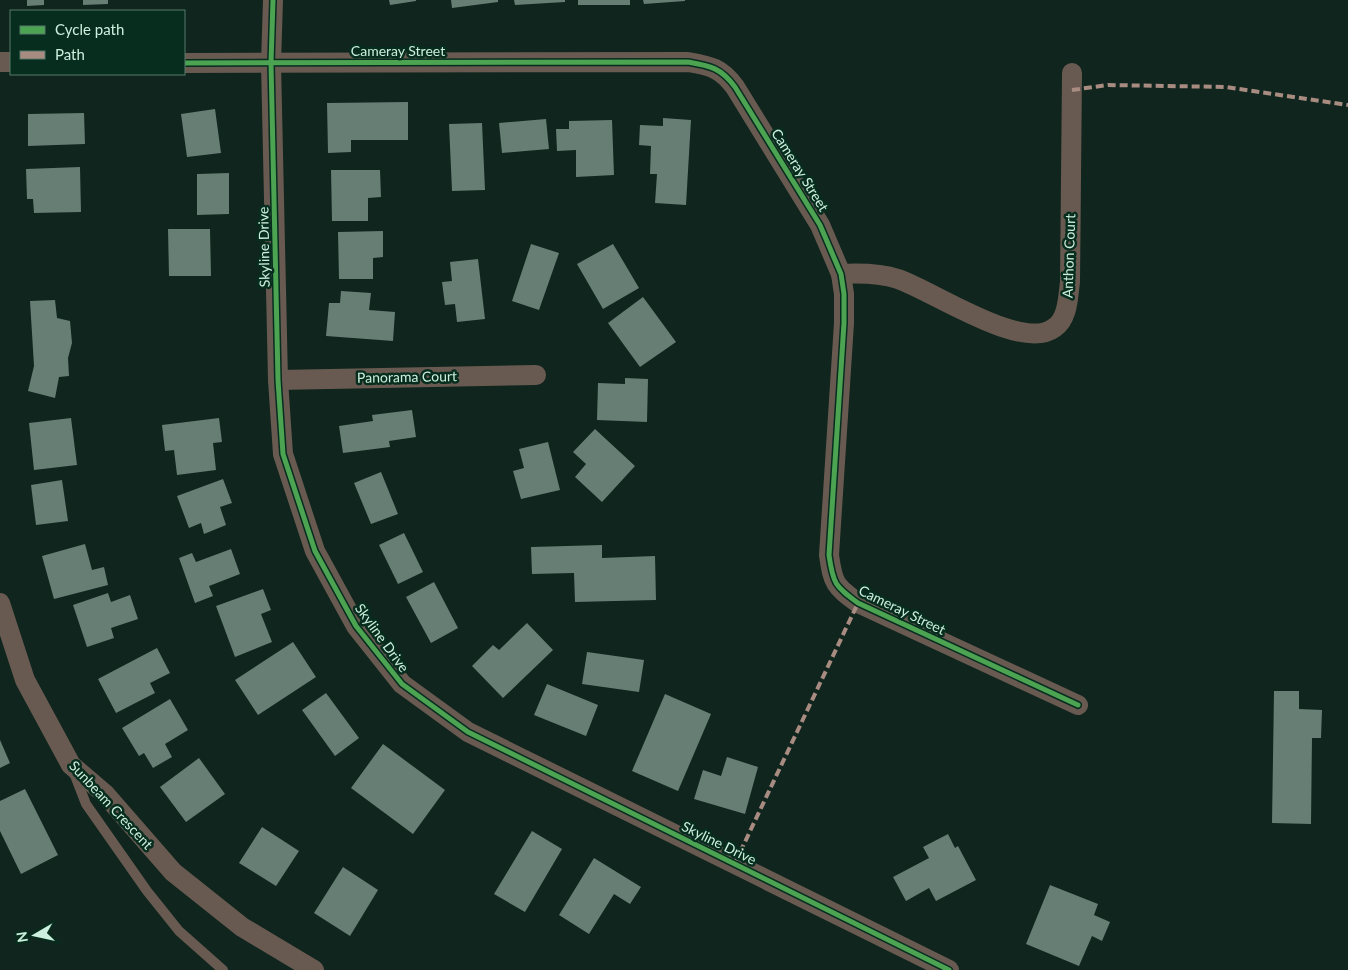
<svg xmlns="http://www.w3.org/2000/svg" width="1348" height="970" font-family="Lato,sans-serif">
<rect width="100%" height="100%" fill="#0f251d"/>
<!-- building -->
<g fill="#667e74">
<path d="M27 0H44V5L27 6Z"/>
<path d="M83 0H108V4L83 5Z"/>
<path d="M389 0H416V1L390 5Z"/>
<path d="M451 0H498V2L452 8Z"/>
<path d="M514 0H565V2L515 5Z"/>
<rect x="578" y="0" width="52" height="5"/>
<path d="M643 0H685V1L644 4Z"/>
<path d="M408 102V140H351V152L328 153 327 103Z"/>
<path d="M215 109 221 153 187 157 181 114Z"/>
<path d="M84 113 85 144 28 146V114Z"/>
<path d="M663 118 691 120 686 205 655 203 657 174H650L651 146 639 145 640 125 663 126Z"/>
<path d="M546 119 549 149 502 153 499 123Z"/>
<path d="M612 120 614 175 576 177V150L557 151 556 129H569V121Z"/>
<path d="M482 123 485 190 452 191 449 124Z"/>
<path d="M80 167 81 212 34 213 33 199H27L26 169Z"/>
<path d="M331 170H380L381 197 368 198V221H332Z"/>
<path d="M229 173V214L197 215V174Z"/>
<path d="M168 229H210L211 276H169Z"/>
<path d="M383 231V257L373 258V279H339L338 232Z"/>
<path d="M531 244 559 253 539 310 512 301Z"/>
<path d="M613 244 639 288 603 309 577 264Z"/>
<path d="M478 259 485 319 457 322 455 304 445 305 442 282 452 281 450 262Z"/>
<path d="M341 291 371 293 369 310 395 312 393 341 326 336 329 303H340Z"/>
<path d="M643 297 676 342 640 367 608 323Z"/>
<path d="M55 300 57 318 70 321 72 343 68 358 69 376 59 377 55 398 28 391 34 366 30 301Z"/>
<path d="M625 378 648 379 647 422 597 420 598 383 625 384Z"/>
<path d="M412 410 416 437 389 441 390 447 343 453 339 426 373 421 372 415Z"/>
<path d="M71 418 77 465 34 470 29 423Z"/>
<path d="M219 418 222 442 213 443 216 470 177 475 174 450 165 451 162 425Z"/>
<path d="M595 429 635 466 602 502 575 477 586 464 573 452Z"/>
<path d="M548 442 560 490 521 499 513 471 524 468 519 449Z"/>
<path d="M381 472 398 514 371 524 354 483Z"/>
<path d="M223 479 232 503 220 507 226 525 204 534 201 523 189 528 177 496Z"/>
<path d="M62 480 68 521 36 525 31 485Z"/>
<path d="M404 533 423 572 398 584 379 545Z"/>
<path d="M85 544 92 570 104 567 108 585 54 599 42 556Z"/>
<path d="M602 545V558L655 556 656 600 575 602 574 573 532 574 531 547Z"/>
<path d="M231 549 240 574 209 586 213 596 195 603 179 558 192 553 196 562Z"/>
<path d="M434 582 458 628 431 643 406 597Z"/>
<path d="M263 589 271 610 261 614 272 642 235 657 216 606Z"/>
<path d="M108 593 111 602 130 595 138 619 111 628 114 638 87 647 73 605Z"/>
<path d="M527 623 553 650 503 698 472 666 493 645 499 650Z"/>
<path d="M293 642 316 677 258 715 235 680Z"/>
<path d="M157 648 170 673 150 683 155 693 116 713 98 679Z"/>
<path d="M587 652 644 660 639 692 582 684Z"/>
<path d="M547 684 598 705 586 736 534 715Z"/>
<path d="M1274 691H1299V709L1322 710 1321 738H1312L1311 824 1272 823Z"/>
<path d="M326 693 359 738 335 756 302 710Z"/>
<path d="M665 694 711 714 678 791 632 771Z"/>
<path d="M170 699 188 730 165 744 172 757 153 768 144 753 139 756 122 728Z"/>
<path d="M0 740 10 763 0 768Z"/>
<path d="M383 744 445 790 413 834 351 788Z"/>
<path d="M727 757 758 767 745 814 694 799 703 770 721 776Z"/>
<path d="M199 758 225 794 186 822 160 787Z"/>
<path d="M25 789 58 855 21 874 0 831V801Z"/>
<path d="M262 827 299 851 276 886 239 863Z"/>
<path d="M532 831 562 849 525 912 494 894Z"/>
<path d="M948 834 955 848 958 846 976 880 936 901 929 888 906 901 893 877 929 858 923 847Z"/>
<path d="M594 858 641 887 630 904 614 894 589 934 559 915Z"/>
<path d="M343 867 378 890 350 936 314 913Z"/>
<path d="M1050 885 1098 904 1094 915 1110 922 1102 941 1092 936 1079 966 1026 944Z"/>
</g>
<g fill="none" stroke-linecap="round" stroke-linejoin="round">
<!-- service -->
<path stroke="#685a51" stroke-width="10" d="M74 773 86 804 147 891 179 931 223 970"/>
<!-- minor -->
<g stroke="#685a51" stroke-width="20">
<path d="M273 0 271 63 278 380 283 454 315 551 356 626 402 684 468 732 949 970"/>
<path d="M0 62H11"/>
<path d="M184 63 688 62C711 66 721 68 735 87L820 225 841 274 844 294V323L829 555C833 584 835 586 858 603L1078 705"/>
<path d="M841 274C860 273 879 273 898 279 933 291 1022 352 1054 328 1068 319 1068 297 1070 282L1072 73"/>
<path d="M278 380 536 375"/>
<path d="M0 603 25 680 71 765 105 794 173 872 242 927 314 970"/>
</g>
<!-- quiet -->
<g stroke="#a88b81" stroke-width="4" stroke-dasharray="8 4" stroke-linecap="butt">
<path d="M1072 90 1108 85 1226 87 1348 105"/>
<path d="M735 863 858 603"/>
</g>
<defs>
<g id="cycleway">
<path d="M273 0 271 63 278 380 283 454 315 551 356 626 402 684 468 732 949 970"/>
<path d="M184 63 688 62C711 66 721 68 735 87L820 225 841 274 844 294V323L829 555C833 584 835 586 858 603L1078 705"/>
</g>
</defs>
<!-- cycleway casing -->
<use href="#cycleway" stroke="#072d1f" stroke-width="8"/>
<!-- cycleway -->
<use href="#cycleway" stroke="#4ca352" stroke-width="5"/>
</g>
<g text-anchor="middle" stroke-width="5" stroke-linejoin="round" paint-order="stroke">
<!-- street labels -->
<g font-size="14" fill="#cdefdd" stroke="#072d1f">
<text x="398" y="56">Cameray Street</text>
<text transform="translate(800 170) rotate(58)" y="5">Cameray Street</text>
<text transform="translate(264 247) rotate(-91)" y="5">Skyline Drive</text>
<text transform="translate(1069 256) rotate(-88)" y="5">Anthon Court</text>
<text transform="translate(407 377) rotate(-1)" y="5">Panorama Court</text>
<text transform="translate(902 610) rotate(26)" y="5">Cameray Street</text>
<text transform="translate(382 638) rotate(54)" y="5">Skyline Drive</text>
<text transform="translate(111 805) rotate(47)" y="5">Sunbeam Crescent</text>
<text transform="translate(719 843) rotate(26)" y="5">Skyline Drive</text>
</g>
</g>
<!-- legend -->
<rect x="10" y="10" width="175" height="65" fill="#072d1f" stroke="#567b6b"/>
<rect x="20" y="26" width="25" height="8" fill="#4ca352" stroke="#567b6b"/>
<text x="55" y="35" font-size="15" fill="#cdefdd">Cycle path</text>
<rect x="20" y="51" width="25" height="8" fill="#a88b81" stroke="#567b6b"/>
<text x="55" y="60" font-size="15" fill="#cdefdd">Path</text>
<!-- north arrow -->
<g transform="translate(35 935) rotate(261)" stroke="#072d1f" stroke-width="4" paint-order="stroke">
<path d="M0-4L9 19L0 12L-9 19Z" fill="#cdefdd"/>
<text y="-8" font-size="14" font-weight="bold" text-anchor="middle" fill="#cdefdd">N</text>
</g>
</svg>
